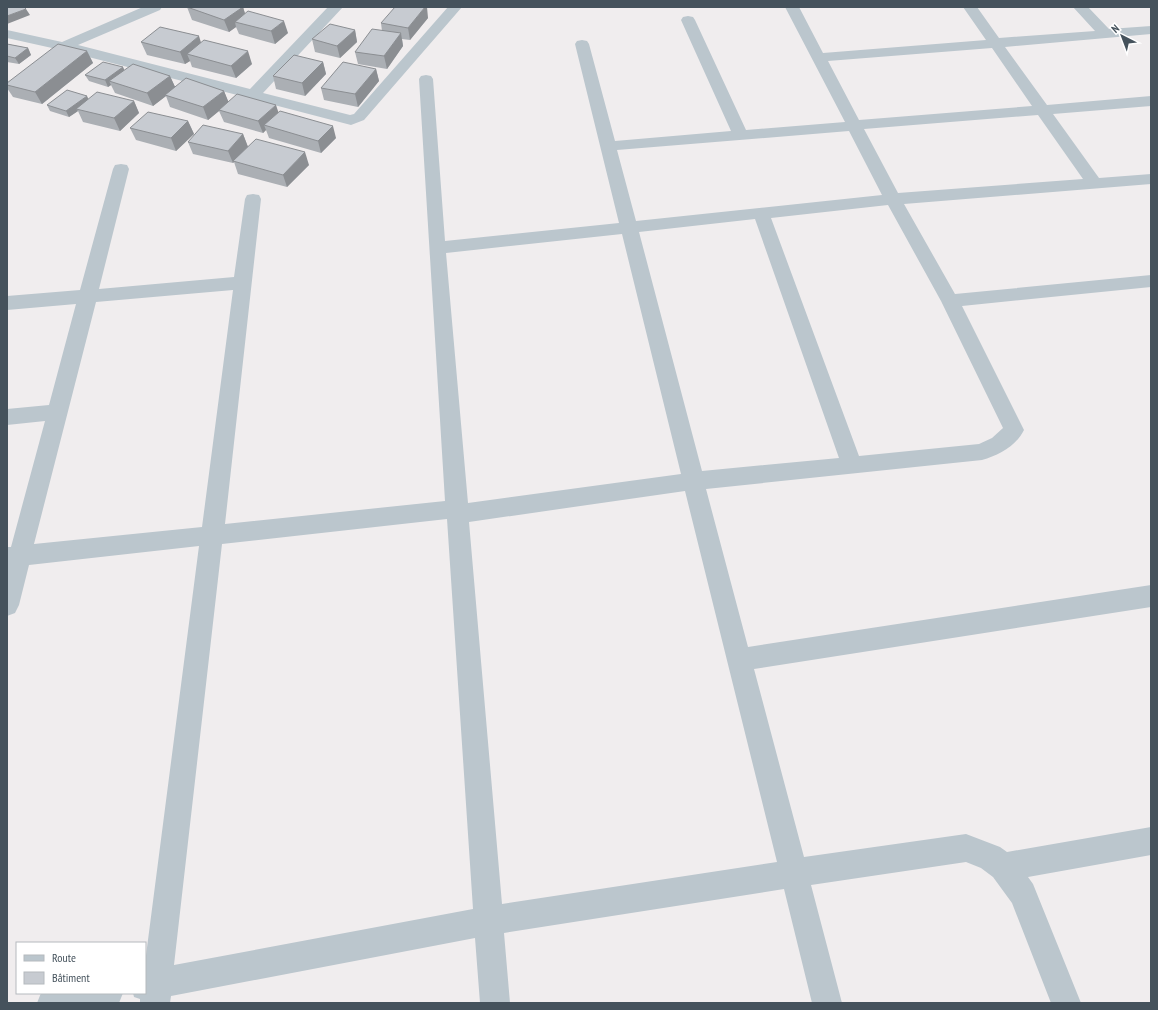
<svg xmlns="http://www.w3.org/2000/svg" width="1158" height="1010" font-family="'PT Sans Narrow',sans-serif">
<rect width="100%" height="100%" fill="#f0edee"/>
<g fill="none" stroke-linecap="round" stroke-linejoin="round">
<!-- minor -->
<g fill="#bbc6cd" fill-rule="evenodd">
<path d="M143 7H162L160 10 78 45 250 89 328 7H343L263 93 350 115 354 114 448 7H462L364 120 351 125 255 100 247 99 245 97 65 51 59 52 54 51 52 48 7 38V30L62 42Z"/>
<path d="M785 7H799L823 53 986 40 963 7H977L999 38 1095 31 1073 7H1088L1109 29 1151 26V34L1005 47 1047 105 1151 96V106L1053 114 1099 178 1151 174V184L904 204 955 294 1151 275V287L962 306 1024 430C1016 446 999 455 982 460L706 489 748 647 1151 585V607L754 669 804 857 966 834 1000 847 1007 852 1151 827V855L1028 877 1033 884 1081 1003H1051L1012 903 993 877 981 868 966 862 811 885 842 1003H812L784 889 504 933 510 1003H480L475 938 171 996 170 1003H140V999L134 997 133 993H145V963L199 546 29 565 19 605 15 613 7 616V547H11L45 421 7 425V409L49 405 76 304 7 310V296L80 290 113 169 115 165 121 164 127 165 129 169 99 289 234 277 245 199 247 195 253 194 259 195 261 199 225 524 445 501 419 79 421 76 426 75 431 76 433 79 445 241 619 223 575 44 577 41 582 40 587 41 589 44 615 141 731 131 681 20 683 17 688 16 693 17 695 20 746 130 845 122ZM992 48 1032 106 859 120 828 61ZM1038 115 1083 179 898 193 864 129ZM849 131 882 195 636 221 617 150ZM888 205 941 301 1003 428 992 438 979 444 859 456 771 218ZM755 219 839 458 702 471 639 232ZM622 234 681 474 468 503 446 253ZM233 290 202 527 34 544 96 302ZM685 491 777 862 502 904 469 522ZM447 519 473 909 174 965 222 544Z"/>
<path d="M41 993H123L119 1003H37Z"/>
</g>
</g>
<!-- wall -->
<g fill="#abafb4">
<path d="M187 7H243L245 14 288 33 275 44 239 34 236 27 229 32 192 20Z"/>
<path d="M428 18 410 40 402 39 403 46 387 69 358 64 355 52 382 31 381 23Z"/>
<path d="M355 30 357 42 340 58 315 52 312 39Z"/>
<path d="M141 42 201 43 252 64 236 78 192 67 190 61 185 64 147 55Z"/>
<path d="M7 44 28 48 31 55 19 64 7 62Z"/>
<path d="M87 51 93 63 42 104 13 97 7 88V83Z"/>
<path d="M323 62 326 74 305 96 276 89 273 76Z"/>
<path d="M123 67 124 70 170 76 175 87 224 91 228 102 278 113 336 138 321 153 269 138 266 130 263 133 224 122 219 111 208 120 170 107 166 96 153 106 115 93 111 85 108 87 89 81 85 75Z"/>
<path d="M376 69 379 81 358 107 324 100 321 88Z"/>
<path d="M88 99 134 101 139 113 120 131 83 122 78 111 69 117 50 111 47 105Z"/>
<path d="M188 121 194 134 176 151 136 140 130 128Z"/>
<path d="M243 134 248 147 244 151 309 165 287 187 238 174 234 162 233 163 193 154 188 142Z"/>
</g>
<!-- shaded-wall -->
<g fill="#8b8e92">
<path d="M243 7 247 20 235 22 236 27 229 32 224 20Z"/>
<path d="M425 7H427L428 18 410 40 408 28Z"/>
<path d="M26 9 30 15 7 24V16Z"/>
<path d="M284 21 288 33 275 44 271 31Z"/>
<path d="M355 30 357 42 340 58 337 46Z"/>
<path d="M401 33 403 46 387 69 384 56Z"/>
<path d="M199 36 203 49 187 54 190 61 185 64 180 52Z"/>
<path d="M28 48 31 55 19 64 15 58Z"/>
<path d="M87 51 93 63 42 104 35 92Z"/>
<path d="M248 51 252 64 236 78 231 66Z"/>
<path d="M323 62 326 74 305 96 302 83Z"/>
<path d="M123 67 126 74 109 81 111 85 108 87 105 80Z"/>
<path d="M376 69 379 81 358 107 355 94Z"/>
<path d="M170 76 176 89 165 95 166 96 153 106 147 93Z"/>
<path d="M224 91 229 103 219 110V111L208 120 203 107Z"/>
<path d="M87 96 90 102 76 109 78 111 69 117 66 111Z"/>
<path d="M134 101 139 113 120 131 114 118Z"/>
<path d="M276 105 280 117 264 125 266 130 263 133 258 121Z"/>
<path d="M188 121 194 134 176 151 171 138Z"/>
<path d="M333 126 336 138 321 153 318 141Z"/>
<path d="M243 134 248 147 234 162 233 161 234 162 233 163 228 151Z"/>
<path d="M305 152 309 165 287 187 283 175Z"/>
</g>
<!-- building -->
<g fill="#c7cbd1" stroke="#8b8e92">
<path d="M7 7H24L26 9 7 16Z"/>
<path d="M187 7H243L224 20Z"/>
<path d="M395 7H425L408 28 381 23Z"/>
<path d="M248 11 284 21 271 31 235 22Z"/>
<path d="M330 24 355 30 337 46 312 39Z"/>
<path d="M160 27 199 36 180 52 141 42Z"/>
<path d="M372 29 401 33 384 56 355 52Z"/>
<path d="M204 40 248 51 231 66 187 54Z"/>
<path d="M7 44 28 48 15 58 7 56Z"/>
<path d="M58 44 87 51 35 92 7 85V83Z"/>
<path d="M294 55 323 62 302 83 273 76Z"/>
<path d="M103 62 123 67 105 80 85 75Z"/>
<path d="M343 62 376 69 355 94 321 88Z"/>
<path d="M133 64 170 76 147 93 109 81Z"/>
<path d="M186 78 224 91 203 107 165 95Z"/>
<path d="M67 90 87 96 66 111 47 105Z"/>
<path d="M97 92 134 101 114 118 76 109Z"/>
<path d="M237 94 276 105 258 121 219 110Z"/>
<path d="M280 111 333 126 318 141 264 125Z"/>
<path d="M148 112 188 121 171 138 130 128Z"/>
<path d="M203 125 243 134 228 151 188 142Z"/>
<path d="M256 139 305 152 283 175 233 161Z"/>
</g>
<!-- border -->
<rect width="1158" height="1010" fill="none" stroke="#45525c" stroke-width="16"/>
<!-- legend -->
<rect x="16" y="942" width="130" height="52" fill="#ffffff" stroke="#b5babe"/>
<rect x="24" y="955" width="20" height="6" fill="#bbc6cd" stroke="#b5babe"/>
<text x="52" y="962" font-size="12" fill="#45525c">Route</text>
<rect x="24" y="972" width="20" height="12" fill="#c7cbd1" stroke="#b5babe"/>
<text x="52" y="982" font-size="12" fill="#45525c">Bâtiment</text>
<!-- north arrow -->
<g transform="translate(1122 36) rotate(318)" stroke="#ffffff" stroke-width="3" paint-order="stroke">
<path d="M0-3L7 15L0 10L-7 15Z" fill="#45525c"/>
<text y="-6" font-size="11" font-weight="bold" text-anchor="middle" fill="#45525c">N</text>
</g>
</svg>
